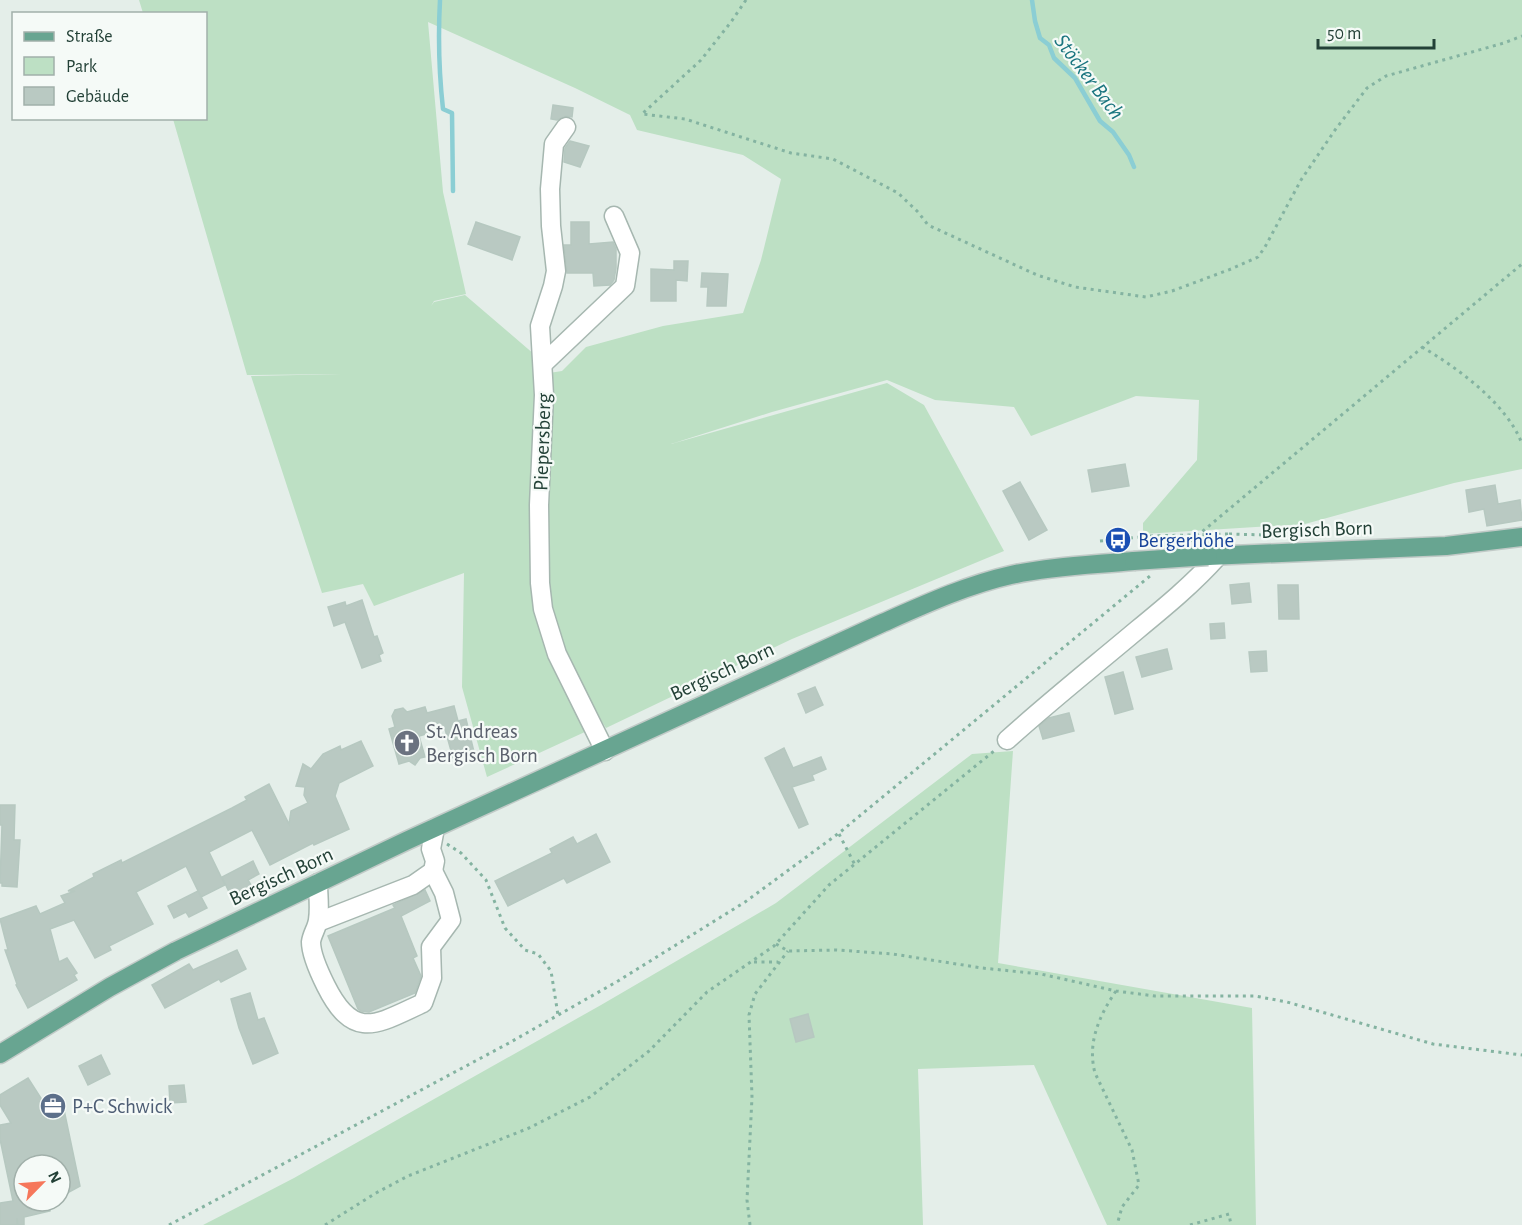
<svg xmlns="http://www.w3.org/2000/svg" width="1522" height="1225" font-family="'Alegreya Sans',sans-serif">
<rect width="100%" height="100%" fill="#e4eee9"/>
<!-- green -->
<g fill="#bde0c4">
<path d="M139 0H1522V469L1454 483 1305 524 1143 534V523L1197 460 1199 400 1136 396 1031 436 1014 407 935 400 887 380 772 412 671 444 887 383 924 405 1004 551 792 639 606 728 573 677 563 655 545 579 549 373 562 371 586 347 663 326 743 313 761 260 781 179 743 155 637 130 630 115 575 88 428 22 443 192 466 294 434 301 431 306 434 302 465 295 535 355 534 582 587 731 487 777 462 687 464 573 374 606 363 584 322 593 251 376 341 374 247 375 173 119 206 118V14L143 13Z"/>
<path d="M1013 751 998 963 1252 1008 1256 1225H1107L1034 1065 918 1069 923 1225H203L294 1178 601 1005 776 903 972 754Z"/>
</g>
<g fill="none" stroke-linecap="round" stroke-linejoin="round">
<!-- stream -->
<g stroke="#8bced4" stroke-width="4.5">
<path d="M440 0C438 37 439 73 443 109L452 113 453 191"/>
<path d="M1032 0 1035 21 1040 38 1049 45 1054 58 1075 78 1100 121 1113 132 1129 155 1134 167"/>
</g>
</g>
<!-- building -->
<g fill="#b9c9c2" stroke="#b6c8c0" stroke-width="1.5">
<path d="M553 105 573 108 572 117 566 116 557 120 551 119Z"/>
<path d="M570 141 589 146 580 167 564 162 565 148Z"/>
<path d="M476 222 520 237 512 260 468 244Z"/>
<path d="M571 222H589V244L613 242 616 249V268L614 280 610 285 594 286 593 273H567L564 245H571Z"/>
<path d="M674 261H688L687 281 676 280V301H651V269L674 270Z"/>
<path d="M702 273 728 274 726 306H707L708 287H701Z"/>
<path d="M1125 464 1129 486 1092 492 1088 470Z"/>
<path d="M1020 482 1047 530 1029 540 1003 491Z"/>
<path d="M1495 485 1498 504 1520 500 1522 520 1487 526 1484 509 1469 512 1466 490Z"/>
<path d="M1249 583 1251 602 1232 604 1230 585Z"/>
<path d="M1278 585H1298L1299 619H1279Z"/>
<path d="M362 600 374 637 377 636 383 653 379 655 381 661 362 668 345 622 334 626 328 607 345 602 346 606Z"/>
<path d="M1224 623 1225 638 1211 639 1210 624Z"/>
<path d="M1167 649 1172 669 1142 677 1136 657Z"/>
<path d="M1266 651 1267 671 1251 672 1249 652Z"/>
<path d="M1123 672 1133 709 1115 714 1105 677Z"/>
<path d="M815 687 823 705 806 713 798 694Z"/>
<path d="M454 706 458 721 466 719 474 752 453 758 445 729 419 736 425 757 420 758 415 765 409 761 399 764 389 729 395 727 392 716 395 710 403 708 407 712 425 707 427 713Z"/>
<path d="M1069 713 1074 731 1043 739 1039 726 1049 718Z"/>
<path d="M361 741 373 766 339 783 335 796 349 829 314 845 313 843 270 865 252 830 209 852 225 885 201 897 186 866 136 892 153 924 109 946 111 950 95 958 74 920 50 929 59 962 67 958 77 973 74 975 77 980 28 1008 16 985 17 984 5 950H8L0 919 36 906 40 914 65 903 61 896 75 891H68L94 877 93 874 121 860 122 863 232 808 247 800 245 797 269 784 289 824 291 811 308 803 304 795 305 787 296 786 303 764 311 769 323 754 340 746 341 750Z"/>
<path d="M784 748 793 768 821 757 826 769 812 775 814 780 792 787 808 824 799 828 765 758Z"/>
<path d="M0 805H15L14 840H20L17 887 2 886V883H0L2 825H0Z"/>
<path d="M596 834 610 862 567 883 564 878 508 906 495 881 552 853 550 849 573 837 577 844Z"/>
<path d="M253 861 259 874 248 880 251 885 231 896 222 877Z"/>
<path d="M425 890 430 901 401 916 417 956 413 958 421 976 415 993 369 1012 361 1011 358 1009 328 936 395 908 393 905Z"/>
<path d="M198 891 207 908 189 917 186 912 174 918 168 906Z"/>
<path d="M237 950 246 969 221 982 219 979 165 1008 152 985 189 964 193 970Z"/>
<path d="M250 993 258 1020 264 1018 278 1053 253 1064 239 1028 231 999Z"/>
<path d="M808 1014 814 1037 796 1042 790 1019Z"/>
<path d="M101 1055 110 1074 88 1085 79 1066Z"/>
<path d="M28 1078 44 1103 62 1100 80 1186 60 1197V1165H24V1201H49L50 1211 24 1217V1225H18L17 1218V1225H0V1203L13 1201 0 1139V1125L11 1123 0 1105V1095Z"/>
<path d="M184 1085 186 1102 170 1103 169 1086Z"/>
</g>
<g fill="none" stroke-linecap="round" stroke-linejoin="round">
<defs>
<g id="minor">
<path d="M566 127 554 144 550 189 551 226 556 271 553 286 540 326 544 395 539 505 540 583 543 609 557 654 605 751"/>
<path d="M543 364 625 286 630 253 614 216"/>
<path d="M1007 740C1049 702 1093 667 1137 630 1165 607 1193 584 1218 556"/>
<path d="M318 883C318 895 320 908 318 920 317 928 312 934 311 942 311 955 320 974 326 986 354 1042 377 1024 423 1003L432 978 431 947 451 920 444 893 433 871"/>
<path d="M318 922 413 885 433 871 435 861 431 849 435 828"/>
</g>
<g id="major">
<path d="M1208 556 1446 546 1522 537"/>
<path d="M0 1054 110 987 176 951 406 841 878 625C921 606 966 585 1011 575 1052 566 1093 565 1134 561"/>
</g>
</defs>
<!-- minor casing -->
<use href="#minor" stroke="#a6b7b0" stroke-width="21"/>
<!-- major casing -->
<use href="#major" stroke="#c1cac7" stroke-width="21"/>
<!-- path -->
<g stroke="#84b3a1" stroke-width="3" stroke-dasharray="3 4.5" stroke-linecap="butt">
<path d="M746 0 731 22 701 60 642 114 685 119 791 153 833 159 898 193 918 212 928 225 1037 275 1075 287 1146 297 1172 291 1231 269 1258 257 1265 247 1301 180 1335 130 1367 88 1386 76 1504 43 1522 36"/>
<path d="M1422 347C1458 368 1508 405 1522 444"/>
<path d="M1229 534 1266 535"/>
<path d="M1100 541 1150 536"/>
<path d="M1191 541 1522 264"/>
<path d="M839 834 855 865"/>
<path d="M447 844 461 853 486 880 505 928 525 950 538 954 551 971 558 1015"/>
<path d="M776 944 788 951 837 950 893 954 982 968 1041 974 1116 991 1155 996H1255L1287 1002 1433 1044 1522 1055"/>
<path d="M754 962H778"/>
<path d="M1116 991C1099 1016 1087 1043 1095 1073L1132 1150 1139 1185 1122 1207 1117 1225"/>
<path d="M169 1225 509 1043 618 981 745 902 839 833 1150 576"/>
<path d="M325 1225 376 1193 408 1176 529 1128 590 1097 649 1051 707 992 774 946 829 885 994 751"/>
<path d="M750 1225 747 1200 752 1097 749 1015 755 994 788 951"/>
<path d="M1190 1225 1229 1214 1231 1225"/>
</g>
<!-- minor -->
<use href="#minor" stroke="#fff" stroke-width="18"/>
<!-- major -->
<use href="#major" stroke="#68a591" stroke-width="18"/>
<defs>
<path id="major-bridge" d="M1134 561 1208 556"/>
</defs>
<!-- major-bridge casing -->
<use href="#major-bridge" stroke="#c1cac7" stroke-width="21" stroke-linecap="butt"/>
<!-- path-bridge -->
<path stroke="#84b3a1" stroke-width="3" stroke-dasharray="3 4.5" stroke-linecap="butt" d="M1150 536 1229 534"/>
<!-- major-bridge -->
<use href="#major-bridge" stroke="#68a591" stroke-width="18"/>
</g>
<!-- icons -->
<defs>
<symbol id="bus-disc" viewBox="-11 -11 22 22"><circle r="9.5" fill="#1a4fb4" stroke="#f5faf7"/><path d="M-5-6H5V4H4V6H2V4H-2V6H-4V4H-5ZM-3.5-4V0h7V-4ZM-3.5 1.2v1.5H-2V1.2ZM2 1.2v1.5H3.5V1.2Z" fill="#fff"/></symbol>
<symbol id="church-disc" viewBox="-11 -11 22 22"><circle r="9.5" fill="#6b7280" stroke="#f5faf7"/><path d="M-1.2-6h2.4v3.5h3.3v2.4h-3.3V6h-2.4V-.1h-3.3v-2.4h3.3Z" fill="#fff"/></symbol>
<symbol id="office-disc" viewBox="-11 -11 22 22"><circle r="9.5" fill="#5c6f8a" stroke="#f5faf7"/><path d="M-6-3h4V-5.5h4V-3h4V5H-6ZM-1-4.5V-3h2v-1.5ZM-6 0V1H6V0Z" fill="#fff"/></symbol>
</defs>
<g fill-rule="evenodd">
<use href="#bus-disc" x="1103" y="525" width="30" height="30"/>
<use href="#church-disc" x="392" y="728" width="30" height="30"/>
<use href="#office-disc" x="38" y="1091" width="30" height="30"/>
</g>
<g text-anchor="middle" stroke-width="4.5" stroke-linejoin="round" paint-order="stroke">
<!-- street labels -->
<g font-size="21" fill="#234137" stroke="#f5faf7">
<text transform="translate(542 442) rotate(-88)" y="7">Piepersberg</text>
<text transform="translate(1317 529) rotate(-2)" y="7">Bergisch Born</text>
<text transform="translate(722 671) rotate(-25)" y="7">Bergisch Born</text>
<text transform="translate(281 876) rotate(-25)" y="7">Bergisch Born</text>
</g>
<!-- transit labels -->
<g font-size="21" fill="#164399" stroke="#f5faf7" text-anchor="start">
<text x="1138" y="547">Bergerhöhe</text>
</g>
<!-- worship labels -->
<g font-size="21" fill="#5b616d" stroke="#f5faf7" text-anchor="start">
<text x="426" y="738">St. Andreas<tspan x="426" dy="24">Bergisch Born</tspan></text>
</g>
<!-- service labels -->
<g font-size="21" fill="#4e5e75" stroke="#f5faf7" text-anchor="start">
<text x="72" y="1113">P+C Schwick</text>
</g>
<!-- water labels -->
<g font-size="22" font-style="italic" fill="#1a757f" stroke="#f5faf7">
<text transform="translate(1090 76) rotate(53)" y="8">Stöcker Bach</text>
</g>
</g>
<!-- legend -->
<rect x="12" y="12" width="195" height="108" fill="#f5faf7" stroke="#a1b0aa" stroke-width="1.5"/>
<rect x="24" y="32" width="30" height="9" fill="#68a591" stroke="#a1b0aa" stroke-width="1.5"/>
<text x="66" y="42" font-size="18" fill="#234137">Straße</text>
<rect x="24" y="57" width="30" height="18" fill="#bde0c4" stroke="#a1b0aa" stroke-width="1.5"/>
<text x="66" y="72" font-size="18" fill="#234137">Park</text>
<rect x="24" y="87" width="30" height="18" fill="#b9c9c2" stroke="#a1b0aa" stroke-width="1.5"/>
<text x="66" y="102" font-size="18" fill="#234137">Gebäude</text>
<!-- north arrow -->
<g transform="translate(42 1183) rotate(65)"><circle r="28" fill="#f5faf7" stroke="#a1b0aa" stroke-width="1.5"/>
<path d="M0-4.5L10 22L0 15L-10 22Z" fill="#f6775b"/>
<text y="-9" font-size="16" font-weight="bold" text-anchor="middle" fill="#234137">N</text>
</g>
<!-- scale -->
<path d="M1318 39v9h116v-9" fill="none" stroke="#234137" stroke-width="3"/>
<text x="1327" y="39" font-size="18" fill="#234137" stroke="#f5faf7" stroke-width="4.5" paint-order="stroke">50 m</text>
</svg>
